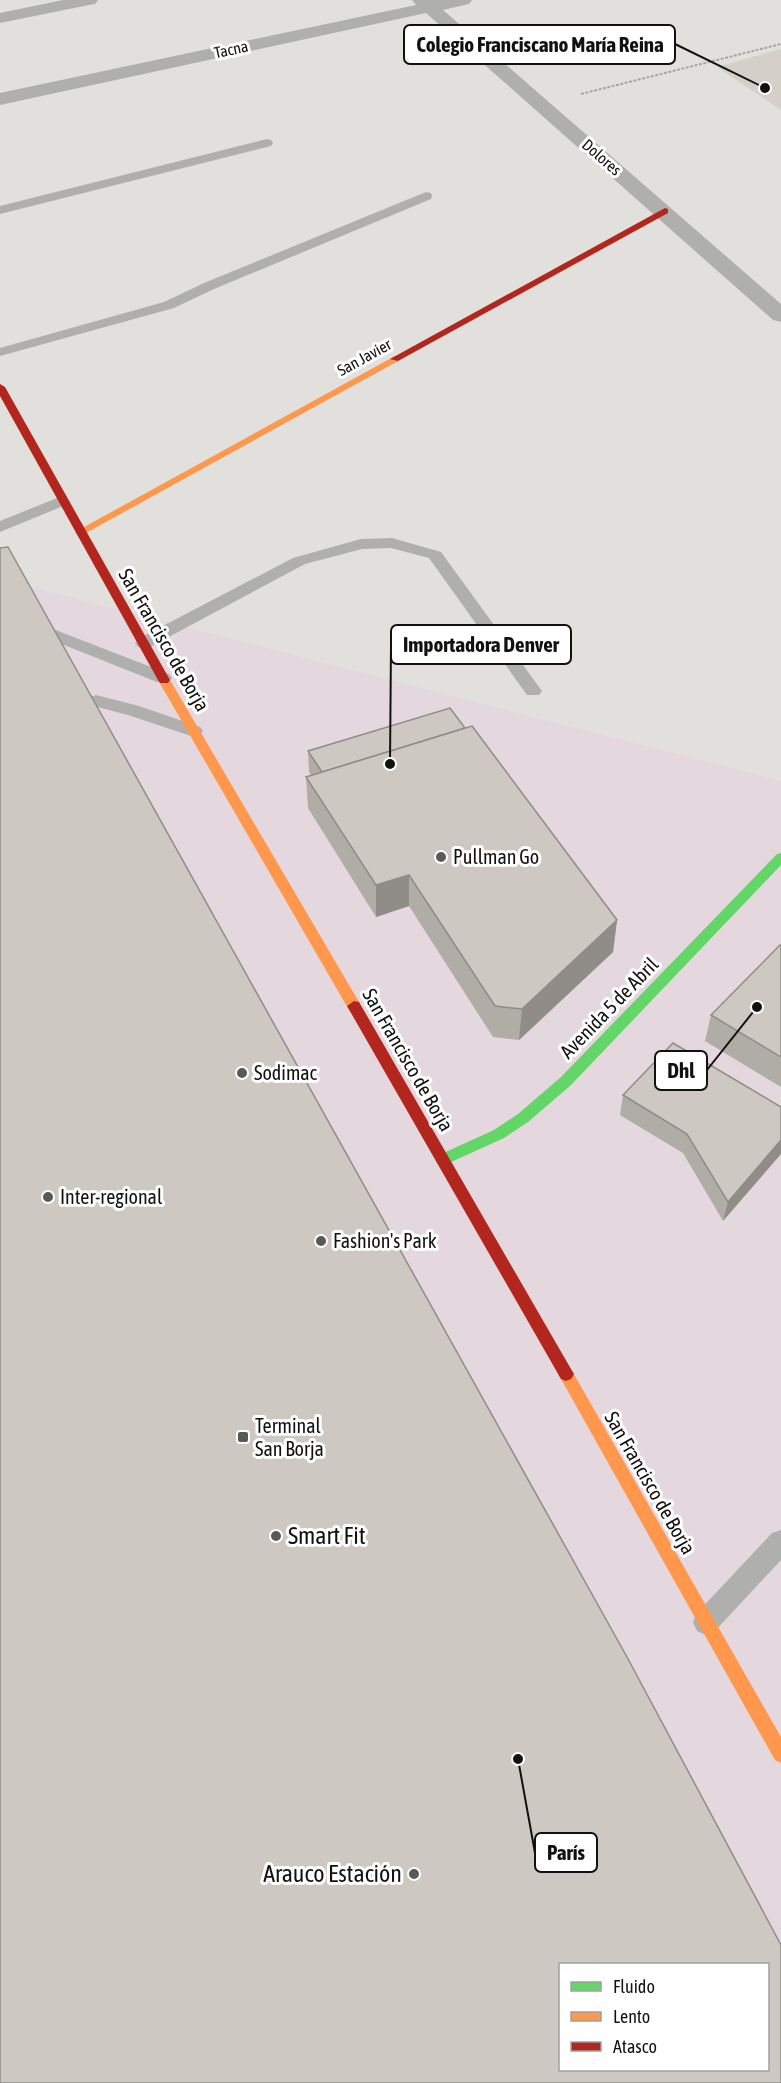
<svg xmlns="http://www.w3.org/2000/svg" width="781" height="2083" font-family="'Asap Condensed',sans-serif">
<rect width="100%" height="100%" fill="#e2e0dd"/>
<!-- commercial -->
<path fill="#e4d7dd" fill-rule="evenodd" d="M0 579 781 781V2083H0ZM560 1964H768V2070H560Z"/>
<!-- built -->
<path fill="#d4d0c9" d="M781 49V110L717 67Z"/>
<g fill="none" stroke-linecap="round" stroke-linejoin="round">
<!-- path -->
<path stroke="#a6a6a6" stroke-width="2" stroke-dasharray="3 1.5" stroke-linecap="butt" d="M581 94 781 44"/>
<!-- lane -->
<g fill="#afafae" fill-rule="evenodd">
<path d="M267 139 271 140 273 143 271 146 0 214V206Z"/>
<path d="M426 192 431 193 432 196 431 199 214 289 174 308 0 356V348L164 302 204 283Z"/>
<path d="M62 496 70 501 68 504 0 532V521Z"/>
<path d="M392 538 441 552 539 687 542 691 539 695H527L429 558 391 548 362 549 305 564 150 647H138L135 643 138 639 293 558 361 539Z"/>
<path d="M40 624 169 674 172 678 169 682H157L34 633 31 629 34 625Z"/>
<path d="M96 695 139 706 200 727 203 731 200 735 194 737 128 715 90 705 87 701 90 697Z"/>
<path d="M781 1530V1560L715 1631 706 1635 697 1631 693 1622 697 1613 772 1533Z"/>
</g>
<!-- street -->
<g fill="#afafae" fill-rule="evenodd">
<path d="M63 0H98L95 4 89 5 0 23V13Z"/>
<path d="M412 0H472L469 4 443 10 781 304V322L773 320 426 13 0 105V93L416 5Z"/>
</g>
<!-- fast -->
<path fill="#63d668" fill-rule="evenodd" d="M781 853V865L571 1085 528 1122 504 1138 449 1163H439L437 1159 439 1155 494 1130 518 1114 561 1077 777 854Z"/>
<!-- slow -->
<g fill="#ff974d" fill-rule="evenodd">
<path d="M395 356 400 359 398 361 84 534H76L75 532Z"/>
<path d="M164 676 170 680 359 1002 361 1006 359 1010H349L158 680Z"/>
<path d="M566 1367 571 1369 781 1737V1763L775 1760 561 1379 558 1374 561 1369Z"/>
</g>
<!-- jam -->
<g fill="#b3261e" fill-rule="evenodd">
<path d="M665 208 668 209V213L398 361 390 359Z"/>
<path d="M0 384 5 387 170 680 168 683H160L158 680 0 396Z"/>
<path d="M354 1001 359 1002 571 1369 574 1374 571 1379 566 1381 561 1379 347 1006Z"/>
</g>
</g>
<!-- wall -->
<g fill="#b0aca6">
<path d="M465 728 617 920 613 952 519 1040 493 1037 409 906 376 917 308 808 306 777 311 775 309 772 308 751Z"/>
<path d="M781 945V1087L705 1041 711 1015Z"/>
<path d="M623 1095 781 1107 723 1221 683 1153 620 1115Z"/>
</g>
<!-- shaded-wall -->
<g fill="#908c87">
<path d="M409 875V906L376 917V885Z"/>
<path d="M617 920 613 952 519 1040 522 1009Z"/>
<path d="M781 1140V1154L723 1221 728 1202Z"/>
</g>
<!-- building -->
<g fill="#cdc8c1" stroke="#908c87" stroke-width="1.5" fill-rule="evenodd">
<path d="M8 547 627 1657 781 1945V2083H0V548ZM561 1965H768V2070H561Z"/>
<path d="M450 708 465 728 322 772 308 751Z"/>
<path d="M472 726 617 920 522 1009 495 1006 409 875 376 885 306 777Z"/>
<path d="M780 945H781V1057L711 1015Z"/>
<path d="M673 1043 781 1107V1140L728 1202 687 1134 623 1095Z"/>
</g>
<!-- markers -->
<g fill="#5b5958" stroke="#fff" stroke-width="2">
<circle cx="441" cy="857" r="6"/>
<circle cx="242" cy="1073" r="6"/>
<circle cx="48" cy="1197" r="6"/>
<circle cx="321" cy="1241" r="6"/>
<rect x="237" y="1431" width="12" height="12" rx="3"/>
<circle cx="276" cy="1536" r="6"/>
<circle cx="414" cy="1874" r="6"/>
</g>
<g text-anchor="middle" stroke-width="6" stroke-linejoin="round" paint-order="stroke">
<!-- far-street labels -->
<g font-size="16" fill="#121110" stroke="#fff">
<text transform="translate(231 49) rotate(-12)" y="6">Tacna</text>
<text transform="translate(602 157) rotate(41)" y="6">Dolores</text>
<text transform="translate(364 357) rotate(-29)" y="6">San Javier</text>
</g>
<!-- street labels -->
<g font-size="20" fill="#121110" stroke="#fff">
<text transform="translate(164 640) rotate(60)" y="7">San Francisco de Borja</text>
<text transform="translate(609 1008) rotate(-46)" y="7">Avenida 5 de Abril</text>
<text transform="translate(408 1060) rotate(60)" y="7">San Francisco de Borja</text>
<text transform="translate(650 1483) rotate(60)" y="7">San Francisco de Borja</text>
</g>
<!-- poi labels -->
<g font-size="20" fill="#121110" stroke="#fff" text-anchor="start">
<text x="453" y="864">Pullman Go</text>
<text x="254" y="1080">Sodimac</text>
<text x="60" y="1204">Inter-regional</text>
<text x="333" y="1248">Fashion's Park</text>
<text x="255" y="1433">Terminal<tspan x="255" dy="23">San Borja</tspan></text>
</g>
<!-- near-poi labels -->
<g font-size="24" fill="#121110" stroke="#fff" text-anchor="start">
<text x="288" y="1544">Smart Fit</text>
<text x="402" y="1882" text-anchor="end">Arauco Estación</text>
</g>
</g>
<!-- callouts -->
<path fill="none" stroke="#121110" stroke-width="2" d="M765 88L675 44M390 764L391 644M757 1007L707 1070M518 1759L535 1853"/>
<g fill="#121110" stroke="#fff" stroke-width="2">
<circle cx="765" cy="88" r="6"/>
<circle cx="390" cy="764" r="6"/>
<circle cx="757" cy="1007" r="6"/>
<circle cx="518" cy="1759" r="6"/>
</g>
<g fill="#fff" stroke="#121110" stroke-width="2">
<rect x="404" y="25" width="271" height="39" rx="6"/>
<rect x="391" y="625" width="180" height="39" rx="6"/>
<rect x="655" y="1051" width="52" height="39" rx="6"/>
<rect x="535" y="1833" width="62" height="39" rx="6"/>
</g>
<g font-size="21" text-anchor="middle" font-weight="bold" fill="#121110">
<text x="540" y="52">Colegio Franciscano María Reina</text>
<text x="481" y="652">Importadora Denver</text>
<text x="681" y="1078">Dhl</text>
<text x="566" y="1860">París</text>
</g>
<!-- legend -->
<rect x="559" y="1963" width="210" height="108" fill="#ffffff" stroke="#a0a09f" stroke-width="1.5"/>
<rect x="571" y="1982" width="30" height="9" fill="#63d668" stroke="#a0a09f" stroke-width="1.5"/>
<text x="613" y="1993" font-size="18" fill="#121110">Fluido</text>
<rect x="571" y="2012" width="30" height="9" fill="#ff974d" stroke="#a0a09f" stroke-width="1.5"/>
<text x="613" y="2023" font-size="18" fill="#121110">Lento</text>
<rect x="571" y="2042" width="30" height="9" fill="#b3261e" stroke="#a0a09f" stroke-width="1.5"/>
<text x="613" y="2053" font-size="18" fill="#121110">Atasco</text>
</svg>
